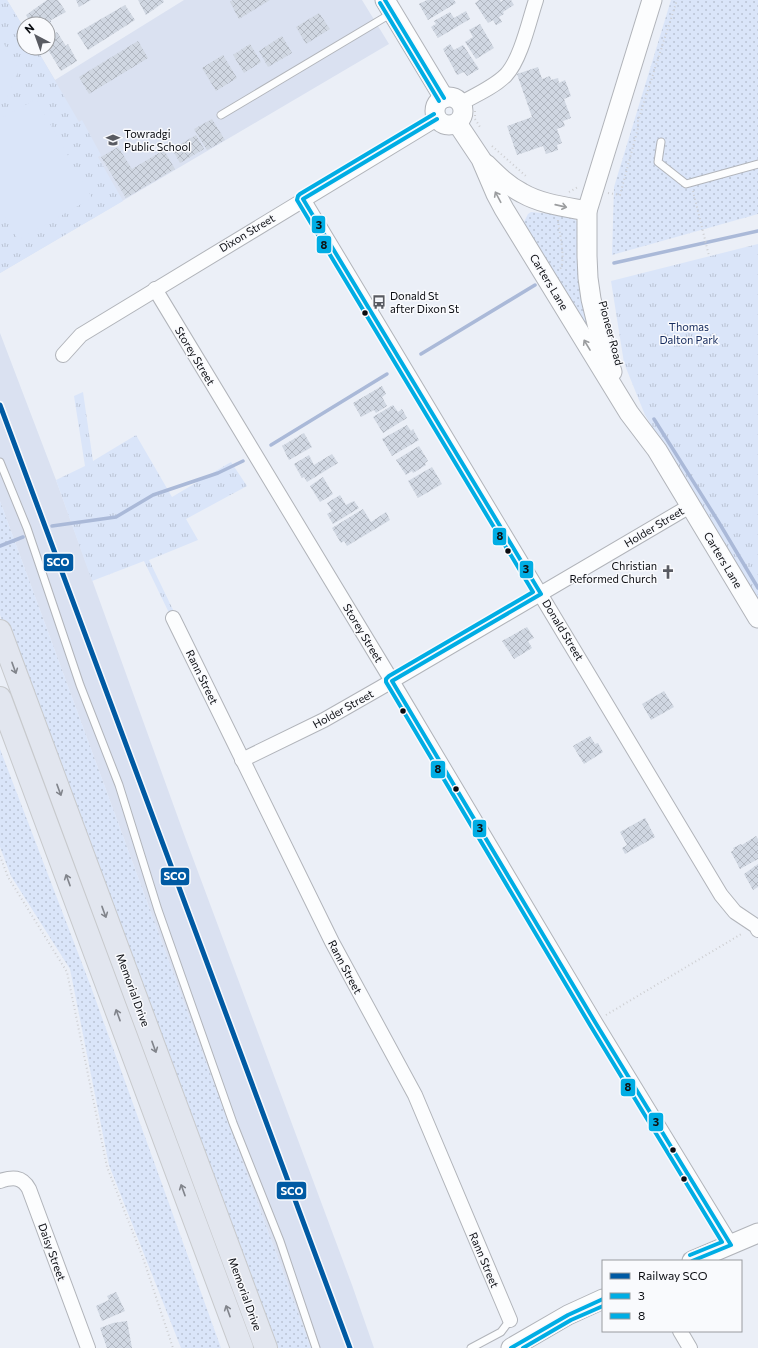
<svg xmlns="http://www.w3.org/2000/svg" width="758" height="1348" font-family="Commissioner,sans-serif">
<defs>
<pattern id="grass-dots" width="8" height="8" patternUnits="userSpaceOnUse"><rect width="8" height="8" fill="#dae5f9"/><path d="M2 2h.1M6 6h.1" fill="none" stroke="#bac3d4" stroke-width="1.8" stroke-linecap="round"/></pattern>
<pattern id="park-tufts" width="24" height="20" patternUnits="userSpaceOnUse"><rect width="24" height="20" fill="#dae5f9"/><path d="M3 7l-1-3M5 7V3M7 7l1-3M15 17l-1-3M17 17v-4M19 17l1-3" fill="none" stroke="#bac3d4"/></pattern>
<pattern id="building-cross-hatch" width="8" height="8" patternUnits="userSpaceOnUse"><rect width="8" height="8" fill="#d0d7e2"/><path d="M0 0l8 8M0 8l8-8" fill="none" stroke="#b1b7c1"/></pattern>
</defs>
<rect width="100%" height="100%" fill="#ebeff7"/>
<!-- built -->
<g fill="#dae1f1">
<path d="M0 0H7L24 28V48H36L55 80 184 0H362L389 44 0 273Z"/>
<path d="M0 333 56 480 185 837 352 1285 374 1348H311L0 501Z"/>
</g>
<!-- grass -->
<g fill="url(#grass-dots)">
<path d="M671 0H758V214L612 255 614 187Z"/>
<path d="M531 212 572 216 577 222 582 302 586 320V322L583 324 525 229 524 222 528 214Z"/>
<path d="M0 501 311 1348H275L0 615Z"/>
<path d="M0 749 91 987 221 1348H181L109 1165 70 969 11 876 0 847Z"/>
</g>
<!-- park -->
<g fill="url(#park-tufts)">
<path d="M0 0H7L24 28V48H36L79 122 82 120 101 155 98 157 123 201 0 273Z"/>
<path d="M758 244V599L645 415 624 363 611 281Z"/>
<path d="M83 392 93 461 136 435 172 497 231 462 247 486 186 519 198 540 149 560 176 616 171 617 144 561 92 581 56 480 85 466 74 396Z"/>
</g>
<!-- pitch -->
<g fill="#dae5f9">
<path d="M0 37 19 70 7 97 0 102Z"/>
<path d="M36 99 92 198 18 240 0 208V119Z"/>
</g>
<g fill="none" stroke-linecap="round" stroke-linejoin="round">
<!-- stream -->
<g stroke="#aab9d8" stroke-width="3.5">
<path d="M614 263 758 231"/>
<path d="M421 354 535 285"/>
<path d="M654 419 718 521 758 588"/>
<path d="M271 445 387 374"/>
<path d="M52 526 116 517 153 495 218 473 243 461"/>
<path d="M0 546 23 537"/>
</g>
</g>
<!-- building -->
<g fill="url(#building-cross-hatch)">
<path d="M47 0H58L66 12 51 20V22L48 24H31L26 15Z"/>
<path d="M76 0H91L79 7Z"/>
<path d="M138 0H163L164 2 146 15Z"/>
<path d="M233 0H270L239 19 230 2Z"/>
<path d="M427 0H454L456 3 428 20 419 4Z"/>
<path d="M479 0H500L501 2 503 0H511L514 5 503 12 504 14 499 17 502 22 496 25 493 20 488 23 475 3Z"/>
<path d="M125 5 135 20 88 50 77 33Z"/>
<path d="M466 11 470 19 438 38 431 27 436 24 434 21 450 12 454 18Z"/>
<path d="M319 13 330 29 306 44 296 27Z"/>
<path d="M480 24 494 48 476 59 465 42 473 37 469 30Z"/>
<path d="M57 32 66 46 68 44 77 61 61 71 47 48H48V38Z"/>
<path d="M282 36 292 53 268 67 259 51Z"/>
<path d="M138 41 148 58 89 94 79 77Z"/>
<path d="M250 44 261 62 244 73 233 55Z"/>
<path d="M450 44 454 50 463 45 479 69 467 76 464 72 457 75 443 49Z"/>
<path d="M223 55 237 78 216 91 202 68Z"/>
<path d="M538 67 542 79 550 76 551 80 558 78 559 83 565 80 571 96 564 99 571 118 563 121 565 126 557 129 562 143 557 145 558 150 546 154 543 146 517 155 507 126 532 117 517 74Z"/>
<path d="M212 119 225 140 207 150 194 129Z"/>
<path d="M196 135 204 149 180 163 172 149Z"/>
<path d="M118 147 132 169 164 150 175 169 126 198 101 157Z"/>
<path d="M382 386 386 394 382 397 387 406 376 413 374 410 361 417 353 403Z"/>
<path d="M393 405 398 412 402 409 407 418 383 433 373 417Z"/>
<path d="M407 425 411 431 413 429 419 440 392 456 382 439Z"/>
<path d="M304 433 312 447 289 460 282 446Z"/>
<path d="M419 446 428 461 425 463 426 465 413 473 412 471 406 475 396 460Z"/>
<path d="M332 454 338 463 307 482 304 477 302 478 294 464 309 455 314 465Z"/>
<path d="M432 467 442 484 418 498 408 481Z"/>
<path d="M323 477 333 494 320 502 310 486Z"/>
<path d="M340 495 346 505 354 501 359 508 333 524 327 514 332 511 327 503Z"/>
<path d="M363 509 371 522 386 512 390 520 347 546 344 541 341 543 332 528Z"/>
<path d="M527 627 534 638 528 641 532 648 514 659 502 641Z"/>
<path d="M664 691 674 707 651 720 642 704Z"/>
<path d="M590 736 595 744 598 743 603 752 584 764 573 746Z"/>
<path d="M645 818 655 837 625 854 622 848 627 845 620 832Z"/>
<path d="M756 836 758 839V859L740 869 731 852 734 850 733 848 741 844 742 845Z"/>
<path d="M758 864V887L753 890 744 874Z"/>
<path d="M116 1292 125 1311 102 1321 96 1306 109 1300 107 1296Z"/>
<path d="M127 1321 132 1348H107L100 1328 113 1323Z"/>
</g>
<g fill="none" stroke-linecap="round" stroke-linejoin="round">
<defs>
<g id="lane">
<path d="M221 115 392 13"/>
<path d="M661 142 658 162 686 184 758 164"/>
<path d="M0 462 27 528 80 685 119 785 158 910 233 1123 280 1241 316 1348"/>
<path d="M471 1348 501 1332 510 1320"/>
</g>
<g id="street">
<path d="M461 103C476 95 494 87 506 75 521 59 529 21 536 0"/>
<path d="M303 199 721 895 735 912 756 926 758 930"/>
<path d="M155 289 392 681 595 1022 731 1245"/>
<path d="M63 355 81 335 437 119"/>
<path d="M173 618 332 942 415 1095 510 1320"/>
<path d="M242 760 324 720 380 688 690 506"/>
<path d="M0 1181C12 1177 22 1176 29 1189L88 1348"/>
<path d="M680 1331 690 1348"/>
</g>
<g id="secondary">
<path d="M385 0 444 98"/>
<circle cx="449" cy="111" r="14"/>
<path d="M457 123 481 159 496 194 504 209 629 413 657 450 758 618"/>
<path d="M486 164C497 175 508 186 522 193 541 204 566 207 587 211"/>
<path d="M612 372 598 328 591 299 588 278 587 256V211L652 0"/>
<path d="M692 1261 758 1233"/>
<path d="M511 1348 568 1315 603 1299"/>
</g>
<g id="highway">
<path d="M0 631 266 1348"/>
<path d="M0 698 242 1348"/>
</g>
</defs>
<!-- lane casing -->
<use href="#lane" stroke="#b1b4ba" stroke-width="9"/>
<!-- street casing -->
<use href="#street" stroke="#b1b4ba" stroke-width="16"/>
<!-- secondary casing -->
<use href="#secondary" stroke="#b1b4ba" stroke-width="21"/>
<!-- highway casing -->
<use href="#highway" stroke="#c7c9cc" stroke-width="24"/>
<!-- path -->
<g stroke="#cdced1" stroke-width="2" stroke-dasharray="1 3" stroke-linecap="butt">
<path d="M475 111V119L480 127"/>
<path d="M492 146 527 177"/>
<path d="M693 191 709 256"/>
<path d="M569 192 578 187"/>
<path d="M608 193 620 195 638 128V121L677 0"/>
<path d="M558 220C559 231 567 263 559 270"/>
<path d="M0 856 8 877 67 972 107 1167 143 1258 173 1348"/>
<path d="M606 1015 743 933"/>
</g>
<!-- lane -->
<use href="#lane" stroke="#fcfdfe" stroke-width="7"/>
<!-- street -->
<use href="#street" stroke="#fcfdfe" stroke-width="14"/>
<!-- secondary -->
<use href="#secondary" stroke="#fcfdfe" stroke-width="19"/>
<!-- highway -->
<use href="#highway" stroke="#e2e6ef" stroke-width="22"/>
<defs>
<g id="bus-1">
<path d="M385 0 444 98"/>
<path d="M437 119 303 199 541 594 392 681 595 1022 731 1245 692 1261"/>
<path d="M511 1348 568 1315 603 1299"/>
</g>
<g id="bus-2">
<path d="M380 3 439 101"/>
<path d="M434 114 300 194 298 196 297 200 533 592 389 676 386 679V682L590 1025 722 1242 690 1255"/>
<path d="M523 1348 571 1320 603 1306"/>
</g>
</defs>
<!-- bus-1 casing -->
<use href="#bus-1" stroke="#f9fafd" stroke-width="7"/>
<!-- bus-2 casing -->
<use href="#bus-2" stroke="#f9fafd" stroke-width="7"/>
<!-- bus-1 -->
<use href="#bus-1" stroke="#00ade4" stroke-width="4"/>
<!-- bus-2 -->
<use href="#bus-2" stroke="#00ade4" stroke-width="4"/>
<defs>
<path id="rail-1" d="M0 405 350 1348"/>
</defs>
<!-- rail-1 casing -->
<use href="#rail-1" stroke="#f9fafd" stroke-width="8"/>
<!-- rail-1 -->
<use href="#rail-1" stroke="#005aa3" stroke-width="5"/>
</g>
<!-- one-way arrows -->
<defs><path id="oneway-shaft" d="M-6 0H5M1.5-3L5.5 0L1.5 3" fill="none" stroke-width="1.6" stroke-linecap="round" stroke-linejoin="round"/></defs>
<g stroke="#9b9d9f">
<use href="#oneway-shaft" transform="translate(498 197) rotate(-118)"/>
<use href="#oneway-shaft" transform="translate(561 206) rotate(13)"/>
<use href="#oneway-shaft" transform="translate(587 345) rotate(-121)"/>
</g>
<g stroke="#81848b">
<use href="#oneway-shaft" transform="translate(14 668) rotate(70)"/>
<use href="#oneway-shaft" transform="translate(59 790) rotate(70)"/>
<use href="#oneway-shaft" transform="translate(68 880) rotate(-110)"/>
<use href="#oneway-shaft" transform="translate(104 912) rotate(70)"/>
<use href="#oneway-shaft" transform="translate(118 1015) rotate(-110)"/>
<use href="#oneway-shaft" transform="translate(154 1047) rotate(70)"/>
<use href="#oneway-shaft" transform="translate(183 1190) rotate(-110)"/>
<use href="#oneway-shaft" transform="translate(228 1311) rotate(-110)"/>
</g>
<!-- icons -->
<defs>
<symbol id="school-bare" viewBox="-9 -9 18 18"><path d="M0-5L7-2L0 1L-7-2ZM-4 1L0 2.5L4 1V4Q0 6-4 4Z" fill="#595b62" stroke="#f9fafd" stroke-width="2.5" paint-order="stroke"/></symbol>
<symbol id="bus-bare" viewBox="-9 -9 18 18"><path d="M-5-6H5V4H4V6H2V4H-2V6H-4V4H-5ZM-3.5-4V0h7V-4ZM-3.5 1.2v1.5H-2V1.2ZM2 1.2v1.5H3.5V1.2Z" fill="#595b62" stroke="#f9fafd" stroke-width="2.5" paint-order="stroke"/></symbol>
<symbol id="church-bare" viewBox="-9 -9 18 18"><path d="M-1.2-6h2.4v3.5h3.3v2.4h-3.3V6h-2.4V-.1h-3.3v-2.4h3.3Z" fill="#595b62" stroke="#f9fafd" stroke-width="2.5" paint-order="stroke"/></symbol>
</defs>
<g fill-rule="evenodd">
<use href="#school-bare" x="103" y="130" width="20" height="20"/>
<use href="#bus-bare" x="369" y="292" width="20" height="20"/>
<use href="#church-bare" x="658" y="562" width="20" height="20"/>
</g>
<!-- markers -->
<g fill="#0a0c11" stroke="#f9fafd" stroke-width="1.5">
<circle cx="365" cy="313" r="3.5"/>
<circle cx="508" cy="551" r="3.5"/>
<circle cx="403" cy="711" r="3.5"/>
<circle cx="456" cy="789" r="3.5"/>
<circle cx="673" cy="1150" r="3.5"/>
<circle cx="684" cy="1179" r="3.5"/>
</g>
<g text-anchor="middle" stroke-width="3" stroke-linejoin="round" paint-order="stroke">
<!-- poi labels -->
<g font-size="11" fill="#0a0c11" stroke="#f9fafd" text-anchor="start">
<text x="124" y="138">Towradgi<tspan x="124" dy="13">Public School</tspan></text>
<text x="390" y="300">Donald St<tspan x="390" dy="13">after Dixon St</tspan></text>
<text x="657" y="570" text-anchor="end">Christian<tspan x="657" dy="13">Reformed Church</tspan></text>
</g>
<!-- street labels -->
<g font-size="11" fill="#0a0c11" stroke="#f9fafd">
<text transform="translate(247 233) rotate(-31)" y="4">Dixon Street</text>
<text transform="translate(549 282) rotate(59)" y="4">Carters Lane</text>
<text transform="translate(611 333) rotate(75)" y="4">Pioneer Road</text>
<text transform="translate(195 356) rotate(59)" y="4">Storey Street</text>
<text transform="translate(654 527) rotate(-31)" y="4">Holder Street</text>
<text transform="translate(723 560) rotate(59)" y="4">Carters Lane</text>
<text transform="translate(563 630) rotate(59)" y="4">Donald Street</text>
<text transform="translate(363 633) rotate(59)" y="4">Storey Street</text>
<text transform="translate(202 677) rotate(64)" y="4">Rann Street</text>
<text transform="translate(343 709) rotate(-29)" y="4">Holder Street</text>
<text transform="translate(345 967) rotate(62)" y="4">Rann Street</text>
<text transform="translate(133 990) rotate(70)" y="4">Memorial Drive</text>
<text transform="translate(52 1252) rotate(70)" y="4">Daisy Street</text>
<text transform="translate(484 1260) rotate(67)" y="4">Rann Street</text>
<text transform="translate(245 1294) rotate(70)" y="4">Memorial Drive</text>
</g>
<!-- park labels -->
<g font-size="11" fill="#182e60" stroke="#f9fafd">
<text x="689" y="331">Thomas<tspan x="689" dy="13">Dalton Park</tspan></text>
</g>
</g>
<g stroke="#f9fafd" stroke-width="1.5">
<rect x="311" y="215" width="15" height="19" rx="4" fill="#00ade4"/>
<rect x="316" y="235" width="16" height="19" rx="4" fill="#00ade4"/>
<rect x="492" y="527" width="15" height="19" rx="4" fill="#00ade4"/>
<rect x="43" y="553" width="31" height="19" rx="4" fill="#005aa3"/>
<rect x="519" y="560" width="15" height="19" rx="4" fill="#00ade4"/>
<rect x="430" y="760" width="16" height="19" rx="4" fill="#00ade4"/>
<rect x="472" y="819" width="15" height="19" rx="4" fill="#00ade4"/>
<rect x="160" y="867" width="30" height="19" rx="4" fill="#005aa3"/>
<rect x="620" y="1078" width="16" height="19" rx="4" fill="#00ade4"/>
<rect x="648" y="1112" width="16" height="20" rx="4" fill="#00ade4"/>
<rect x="276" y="1181" width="31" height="19" rx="4" fill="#005aa3"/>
</g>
<g font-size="11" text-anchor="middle" font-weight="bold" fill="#fff">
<text x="58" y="566">SCO</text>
<text x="175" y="880">SCO</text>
<text x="292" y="1195">SCO</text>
</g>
<g font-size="11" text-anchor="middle" font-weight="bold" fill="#111">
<text x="319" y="229">3</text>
<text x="324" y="249">8</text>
<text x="500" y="540">8</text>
<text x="526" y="573">3</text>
<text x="438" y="773">8</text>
<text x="480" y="832">3</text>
<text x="628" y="1091">8</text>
<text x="656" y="1126">3</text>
</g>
<!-- legend -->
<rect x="602" y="1260" width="140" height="72" fill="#f9fafd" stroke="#999b9f"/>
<rect x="610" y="1273" width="20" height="6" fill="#005aa3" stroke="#999b9f"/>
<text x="638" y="1280" font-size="12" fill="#0a0c11">Railway SCO</text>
<rect x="610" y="1293" width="20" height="6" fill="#00ade4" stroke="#999b9f"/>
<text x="638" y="1300" font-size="12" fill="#0a0c11">3</text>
<rect x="610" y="1313" width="20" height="6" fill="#00ade4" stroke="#999b9f"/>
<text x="638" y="1320" font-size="12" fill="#0a0c11">8</text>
<!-- north arrow -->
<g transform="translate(36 36) rotate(319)"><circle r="19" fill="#f9fafd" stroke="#999b9f"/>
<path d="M0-3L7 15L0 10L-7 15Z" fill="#595b62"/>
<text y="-6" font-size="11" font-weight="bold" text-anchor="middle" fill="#0a0c11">N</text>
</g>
</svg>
